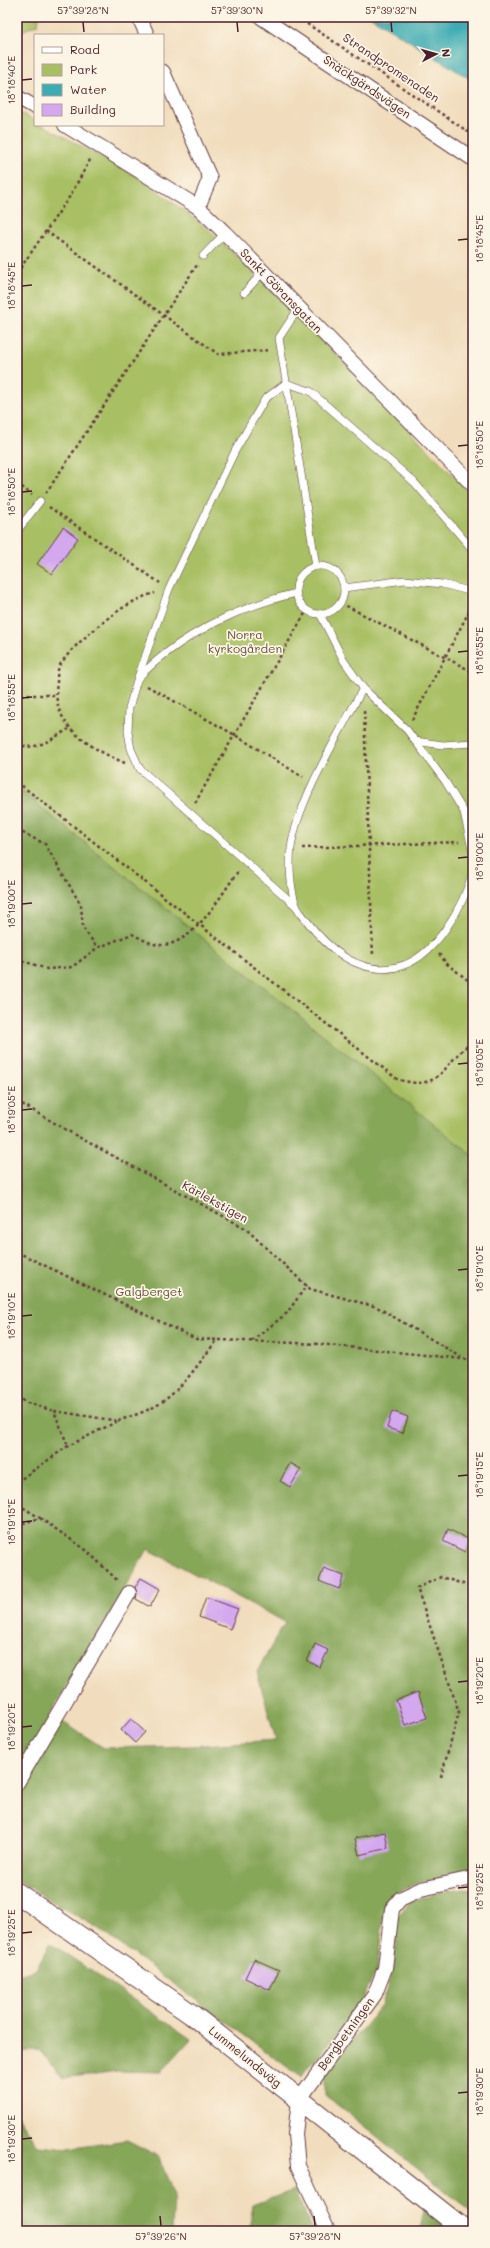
<svg xmlns="http://www.w3.org/2000/svg" width="490" height="2248" font-family="Mali,sans-serif">
<rect width="100%" height="100%" fill="#fcf5e5"/>
<filter id="ink" filterUnits="userSpaceOnUse"><feTurbulence type="fractalNoise" baseFrequency=".025" numOctaves="2"/><feDisplacementMap in="SourceGraphic" scale="8" xChannelSelector="R" yChannelSelector="G"/><feConvolveMatrix kernelMatrix="1 2 1 2 8 2 1 2 1" color-interpolation-filters="sRGB"/></filter>
<filter id="wash" filterUnits="userSpaceOnUse"><feTurbulence type="fractalNoise" baseFrequency=".012" numOctaves="4" result="noise"/><feDisplacementMap in="SourceGraphic" scale="16" xChannelSelector="R" yChannelSelector="G"/><feGaussianBlur stdDeviation="0.9" result="paint"/><feColorMatrix in="noise" values="0 0 0 0 0 0 0 0 0 0 0 0 0 0 0 0 0 1.4 0 .05"/><feComposite in="paint" operator="in"/></filter>
<g filter="url(#wash)">
<rect width="100%" height="100%" fill="#f1ddbd"/>
<!-- green -->
<g fill="#a8bf63" stroke="#796f47">
<path d="M17 17H39L38 24 17 33Z"/>
<path d="M17 111 35 121V125H43L143 180 213 233 312 330 473 496V1156L17 788Z"/>
</g>
<!-- forest -->
<g fill="#86a659" stroke="#686242" fill-rule="evenodd">
<path d="M17 788 473 1156V1877L418 1882 391 1896 384 1912 377 1970 357 2009 301 2077 99 1929 17 1880ZM148 1549 285 1622 257 1672 276 1740 190 1746 104 1748 50 1714Z"/>
<path d="M473 1888V2213L325 2095V2074L382 2005 393 1968 398 1916 409 1903 440 1892Z"/>
<path d="M50 1943 191 2039 161 2072 118 2071 64 2078 39 2050 17 2052V1975L36 1970Z"/>
<path d="M17 2115 38 2146 68 2149 127 2140 158 2156 174 2195 172 2231H17Z"/>
<path d="M294 2190 313 2231H249L253 2205Z"/>
<path d="M424 2210 450 2231H420Z"/>
</g>
<!-- water -->
<path fill="#3aacb2" stroke="#42666e" d="M371 17H473V81Z"/>
<g id="blocks">
<!-- building -->
<g fill="#d4a8ef">
<path d="M63 527 78 538 52 574 37 564Z"/>
<path d="M392 1411 408 1417 403 1433 387 1428Z"/>
<path d="M290 1463 301 1469 290 1487 280 1481Z"/>
<path d="M448 1529 470 1540 465 1552 443 1541Z"/>
<path d="M324 1568 344 1576 339 1589 319 1581Z"/>
<path d="M141 1578 160 1589 150 1607 136 1599 137 1593 135 1587Z"/>
<path d="M206 1597 238 1609 230 1629 199 1617Z"/>
<path d="M315 1644 328 1650 320 1667 307 1661Z"/>
<path d="M418 1692 427 1718 405 1725 396 1700Z"/>
<path d="M131 1719 145 1732 135 1743 121 1730Z"/>
<path d="M385 1832 388 1848 359 1855 355 1838Z"/>
<path d="M254 1959 279 1970 270 1990 245 1978Z"/>
</g>
</g>
</g>
<g filter="url(#ink)">
<use href="#blocks" fill-opacity="0" stroke="#633c41" stroke-width="1"/>
<g fill="none" stroke-linecap="round" stroke-linejoin="round">
<defs>
<g id="lane">
<path d="M203 256 225 233"/>
<path d="M244 293 263 272"/>
<path d="M298 309 279 338 316 566"/>
<path d="M17 531 40 501"/>
<circle cx="320" cy="590" r="24"/>
<path d="M344 588 405 580 442 584 473 592"/>
<path d="M320 614 344 661 363 688 407 730 445 781 464 812 473 854"/>
<path d="M138 678C180 635 238 607 296 593"/>
<path d="M363 688C340 733 298 799 291 848 289 864 290 889 296 905 297 910 303 915 306 920 327 948 359 976 397 967 435 959 464 905 473 871"/>
<path d="M415 741 443 745 473 743"/>
<path d="M296 906 140 769 131 749 128 732 129 708 137 680 169 589 235 451 265 399 286 383 310 391 414 482 473 550"/>
</g>
<g id="street">
<path d="M139 17 147 35"/>
<path d="M261 17 473 159"/>
<path d="M163 72 210 178 198 207"/>
<path d="M17 97 35 107"/>
<path d="M65 125 198 207 225 233 473 485"/>
<path d="M17 1783 129 1593"/>
<path d="M328 2231 298 2166 295 2134 299 2100 375 1994 385 1968 392 1909 400 1899 421 1889 473 1878"/>
</g>
<path id="secondary" d="M17 1893 191 2014 466 2231"/>
</defs>
<!-- lane casing -->
<use href="#lane" stroke="#633c41" stroke-width="8"/>
<!-- street casing -->
<use href="#street" stroke="#633c41" stroke-width="16"/>
<!-- secondary casing -->
<use href="#secondary" stroke="#633c41" stroke-width="22"/>
<!-- path -->
<g stroke="#633c41" stroke-width="2.5" stroke-dasharray="3 3" stroke-linecap="butt">
<path d="M297 17 473 135"/>
<path d="M46 231 218 354 270 350"/>
<path d="M17 273 70 196 91 158"/>
<path d="M17 483 32 495"/>
<path d="M46 493 197 265"/>
<path d="M49 507 160 583"/>
<path d="M341 603 473 672"/>
<path d="M147 686 235 735 303 777"/>
<path d="M17 691 23 695"/>
<path d="M17 700 23 695H55"/>
<path d="M364 711 373 956"/>
<path d="M412 720 473 604"/>
<path d="M17 743C34 754 54 737 69 729"/>
<path d="M125 763C91 749 50 725 57 683 57 677 57 670 60 665 69 651 83 639 96 628 112 614 135 598 155 593"/>
<path d="M17 782 397 1079C444 1094 442 1061 473 1042"/>
<path d="M195 803 307 610"/>
<path d="M17 830 45 844 81 905 83 928 97 947"/>
<path d="M302 848 459 842"/>
<path d="M439 954 447 964 473 984"/>
<path d="M17 958 20 960 47 969 72 967 97 948 132 934C142 939 153 946 164 945 196 942 222 893 239 870"/>
<path d="M17 1101 75 1135 245 1228 310 1289 377 1307 461 1357"/>
<path d="M17 1252 196 1339 319 1344 473 1360"/>
<path d="M252 1341 287 1313 307 1285"/>
<path d="M17 1396 27 1403 54 1411"/>
<path d="M118 1421C134 1415 153 1410 166 1399 186 1384 201 1360 217 1340"/>
<path d="M17 1482 68 1446 118 1421 54 1411 68 1446"/>
<path d="M17 1498 19 1505 40 1518"/>
<path d="M17 1525 40 1518 86 1550 119 1582"/>
<path d="M441 1777 459 1712 417 1588 441 1577 473 1587"/>
</g>
<!-- lane -->
<use href="#lane" stroke="#fff" stroke-width="7"/>
<!-- street -->
<use href="#street" stroke="#fff" stroke-width="14"/>
<!-- secondary -->
<use href="#secondary" stroke="#fff" stroke-width="20"/>
</g>
</g>
<!-- ticks -->
<path fill="none" stroke="#4a1f2b" stroke-width="1.5" d="M83 22 84 32M237 22 238 32M391 22 392 32M22 80 32 79M458 240 468 239M22 286 32 285M458 446 468 445M22 492 32 491M458 652 468 651M22 698 32 697M458 858 468 857M22 904 32 903M458 1064 468 1063M22 1110 32 1109M458 1270 468 1269M22 1316 32 1315M458 1476 468 1475M22 1522 32 1521M458 1682 468 1681M22 1727 32 1726M458 1888 468 1887M22 1933 32 1932M458 2093 468 2092M22 2139 32 2138M160 2216 161 2226M314 2216 315 2226"/>
<g text-anchor="middle" stroke-width="3.5" stroke-linejoin="round" paint-order="stroke">
<!-- street labels -->
<g font-size="12" fill="#4a1f2b" stroke="#fcf5e5">
<text transform="translate(391 68) rotate(34)" y="4">Strandpromenaden</text>
<text transform="translate(367 87) rotate(34)" y="4">Snäckgärdsvägen</text>
<text transform="translate(281 291) rotate(46)" y="4">Sankt Göransgatan</text>
<text transform="translate(215 1202) rotate(29)" y="4">Kärlekstigen</text>
<text transform="translate(346 2034) rotate(-54)" y="4">Bergbetningen</text>
<text transform="translate(245 2057) rotate(39)" y="4">Lummelundsväg</text>
</g>
<!-- park labels -->
<g font-size="12" fill="#664f3c" stroke="#fcf5e5">
<text x="245" y="639">Norra<tspan x="245" dy="14">kyrkogården</tspan></text>
<text x="149" y="1296">Galgberget</text>
</g>
</g>
<!-- margin -->
<rect width="490" height="2248" fill="none" stroke="#fcf5e5" stroke-width="44"/>
<!-- legend -->
<rect x="34" y="34" width="130" height="92" fill="#fcf5e5" stroke="#b59f9b"/>
<rect x="42" y="47" width="20" height="6" fill="#ffffff" stroke="#b59f9b"/>
<text x="70" y="54" font-size="12" fill="#4a1f2b">Road</text>
<rect x="42" y="64" width="20" height="12" fill="#a8bf63" stroke="#b59f9b"/>
<text x="70" y="74" font-size="12" fill="#4a1f2b">Park</text>
<rect x="42" y="84" width="20" height="12" fill="#3aacb2" stroke="#b59f9b"/>
<text x="70" y="94" font-size="12" fill="#4a1f2b">Water</text>
<rect x="42" y="104" width="20" height="12" fill="#d4a8ef" stroke="#b59f9b"/>
<text x="70" y="114" font-size="12" fill="#4a1f2b">Building</text>
<!-- north arrow -->
<g transform="translate(436 54) rotate(84)" stroke="#fcf5e5" stroke-width="3" paint-order="stroke">
<path d="M0-3L7 15L0 10L-7 15Z" fill="#4a1f2b"/>
<text y="-6" font-size="11" font-weight="bold" text-anchor="middle" fill="#4a1f2b">N</text>
</g>
<rect x="22" y="22" width="446" height="2204" fill="none" stroke="#4a1f2b" stroke-width="1.5"/>
<g font-size="10" text-anchor="middle" fill="#4a1f2b">
<text x="83" y="14">57°39'28"N</text>
<text x="237" y="14">57°39'30"N</text>
<text x="391" y="14">57°39'32"N</text>
<text transform="translate(11 80) rotate(-90)" y="4">18°18'40"E</text>
<text transform="translate(479 239) rotate(-90)" y="4">18°18'45"E</text>
<text transform="translate(11 286) rotate(-90)" y="4">18°18'45"E</text>
<text transform="translate(479 445) rotate(-90)" y="4">18°18'50"E</text>
<text transform="translate(11 492) rotate(-90)" y="4">18°18'50"E</text>
<text transform="translate(479 651) rotate(-90)" y="4">18°18'55"E</text>
<text transform="translate(11 698) rotate(-90)" y="4">18°18'55"E</text>
<text transform="translate(479 857) rotate(-90)" y="4">18°19'00"E</text>
<text transform="translate(11 904) rotate(-90)" y="4">18°19'00"E</text>
<text transform="translate(479 1063) rotate(-90)" y="4">18°19'05"E</text>
<text transform="translate(11 1110) rotate(-90)" y="4">18°19'05"E</text>
<text transform="translate(479 1269) rotate(-90)" y="4">18°19'10"E</text>
<text transform="translate(11 1316) rotate(-90)" y="4">18°19'10"E</text>
<text transform="translate(479 1475) rotate(-90)" y="4">18°19'15"E</text>
<text transform="translate(11 1522) rotate(-90)" y="4">18°19'15"E</text>
<text transform="translate(479 1681) rotate(-90)" y="4">18°19'20"E</text>
<text transform="translate(11 1727) rotate(-90)" y="4">18°19'20"E</text>
<text transform="translate(479 1887) rotate(-90)" y="4">18°19'25"E</text>
<text transform="translate(11 1933) rotate(-90)" y="4">18°19'25"E</text>
<text transform="translate(479 2092) rotate(-90)" y="4">18°19'30"E</text>
<text transform="translate(11 2139) rotate(-90)" y="4">18°19'30"E</text>
<text x="161" y="2240">57°39'26"N</text>
<text x="315" y="2240">57°39'28"N</text>
</g>
</svg>
